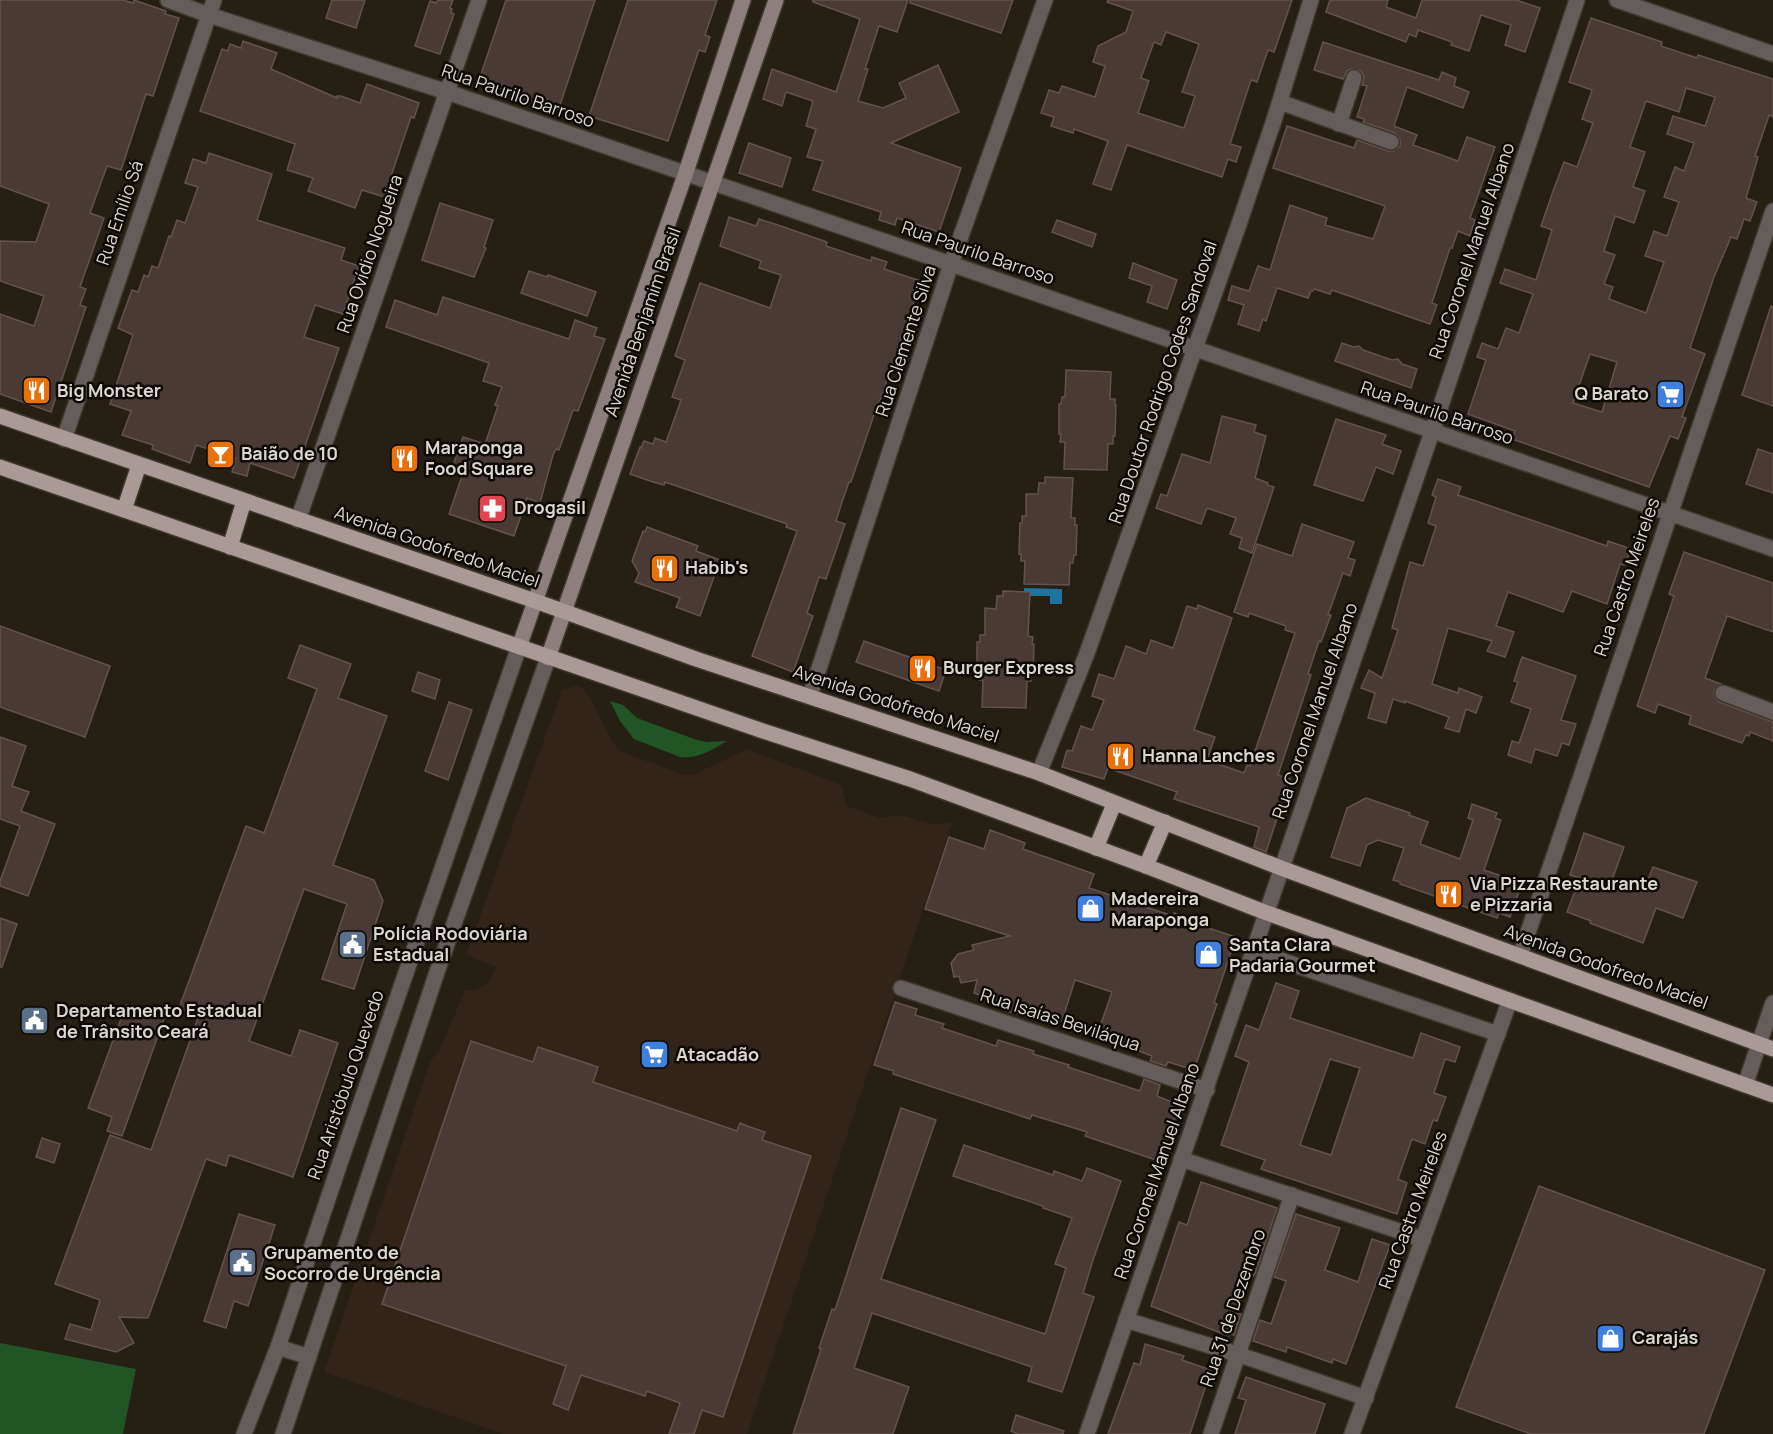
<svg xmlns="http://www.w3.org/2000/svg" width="1773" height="1434" font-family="Manrope,sans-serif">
<rect width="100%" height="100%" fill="#261f13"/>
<!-- commercial -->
<path fill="#332419" d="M576 686 582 688 591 699 611 740 619 750 632 756 686 775H693L747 749 841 785 847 806 879 818 901 815 932 824 952 823 747 1434H503L324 1372 430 1062 441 1047 465 990H475L483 986 489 981 497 967 466 955 562 690Z"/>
<!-- green -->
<g fill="#215525">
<path d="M610 701 623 705 637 718 697 740 707 742 727 741C712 750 698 759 680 757L634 739 620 721Z"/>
<path d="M0 1343 136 1369 123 1434H0Z"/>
</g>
<!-- water -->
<path fill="#1d749e" d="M1024 588 1062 589V604H1050V596H1024Z"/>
<!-- building -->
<g fill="#4a3a35" stroke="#63524d" stroke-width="1.5" fill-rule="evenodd">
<path d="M0 0H123L133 3 134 0 166 11 165 14 179 18 153 96 146 94 121 170 107 166 90 213 104 218 80 287 86 289 80 305 86 307 51 412 0 394V314L34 326 44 296 0 281V241L36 242 49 204 0 186Z"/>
<path d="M332 0H365L356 28 326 18Z"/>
<path d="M438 0H453L450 8 452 9 451 13 454 14 440 54 415 46 430 1 436 3Z"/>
<path d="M506 0H595L558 111 514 96 516 90 480 77Z"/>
<path d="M628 0H717L705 35 710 37 705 52 699 50 668 141 589 116Z"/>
<path d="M813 0H908L897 32 879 26 865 69H868L858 101 883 108 906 98 899 83 938 65 959 112 891 143 961 168 939 232 897 218 895 225 879 220 881 212 813 190 823 161 807 157 816 129 806 126 813 101 786 92 782 106 763 99 772 69 836 92 860 19 813 2Z"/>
<path d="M910 0H1013L1001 33 910 3Z"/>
<path d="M1108 0H1292L1274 52 1268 50 1257 82 1251 80 1230 144 1241 147 1236 162 1228 159 1222 177 1127 145 1111 190 1093 184 1108 141 1074 129 1073 133 1051 126 1054 117 1041 113 1049 90 1059 93 1062 86 1095 97 1105 66 1093 62 1098 46 1126 32 1133 11 1107 2ZM1166 32 1199 44 1182 92 1195 96 1184 128 1138 113 1149 81 1141 78 1154 42 1161 45Z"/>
<path d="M1330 0H1388L1386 7 1416 18 1422 0H1516L1540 8 1525 52 1505 45 1511 25 1481 15 1469 51 1451 45 1452 42 1418 30 1416 37 1409 34 1406 42 1326 12Z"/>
<path d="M1591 18 1662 42 1661 46 1697 58 1698 55 1773 79V117L1769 115 1762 136 1755 156 1758 157 1746 198 1757 202 1750 221 1744 219 1737 239 1731 237 1714 277 1690 348 1705 354 1682 417 1686 418 1678 439 1670 436 1649 487 1512 439 1515 431 1468 414 1486 360 1477 357 1482 343 1498 349 1506 328 1519 333 1533 294 1500 283 1505 269 1536 280 1552 230 1541 226 1552 194 1564 162 1577 167 1593 123 1582 119 1592 90 1569 82ZM1686 88 1715 97 1705 126 1673 116 1667 134 1694 143 1684 171 1675 167 1664 197 1679 202 1667 236 1654 231 1645 256 1664 262 1646 313 1609 299 1613 287 1604 284 1615 255 1604 251 1615 216 1634 223 1645 191 1633 187 1645 152 1630 147 1646 101 1679 112ZM1590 354 1617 362 1602 412 1573 403Z"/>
<path d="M243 41 277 53 271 69 337 98V96H341L360 103 367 84 419 103 414 118 411 117 384 197 362 190 355 208 308 191 313 178 287 170 295 144 200 111 222 49 228 51 230 44 241 48Z"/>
<path d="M1323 42 1439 80 1442 72 1456 78 1454 86 1469 92 1463 108 1407 87 1394 126 1417 135 1413 145 1458 161 1467 137 1495 147 1470 218 1475 220 1470 236 1458 231 1452 248H1450L1432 303 1437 305 1430 324 1332 290 1330 294 1314 289 1313 291H1311L1308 298 1277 288 1266 321 1263 319 1259 331 1238 324 1244 305 1228 300 1232 286 1249 291 1258 266 1270 270 1290 205 1327 218 1325 225 1373 239 1385 206 1273 168 1287 126 1354 148 1357 140 1388 151H1393L1400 146V140L1395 133 1363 122 1364 119 1357 117 1367 86 1362 85 1364 77 1361 71 1351 69 1347 71 1343 79 1314 70Z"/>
<path d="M749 143 791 158 782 187 739 173Z"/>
<path d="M209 153 272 174 257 220 345 248 341 260 359 266 343 314 315 305 304 337 339 348 294 478 250 463 247 476 232 472 236 458 196 445 190 463 152 449 153 445 122 435 131 411 110 404 133 335 118 328 132 290 138 292 144 275 148 277 152 266 158 268 169 236 171 237 177 220 185 223 198 187 185 183 193 159 206 163Z"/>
<path d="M440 203 493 220 484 247 486 248 474 277 422 260Z"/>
<path d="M729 217 756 226 759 219 775 224 827 242 826 246 871 261 872 257 887 262 884 269 921 281 877 409H876L851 482H849L842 502 836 521 845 524 826 579 819 577 807 613 813 616 793 672 752 656 797 531 786 527 787 524 665 482 664 485 653 482 630 474 640 447 641 448 644 441 653 444 655 438 666 442 681 400 672 397 685 360 675 356 700 283 770 308 781 275 759 268 761 261 720 246Z"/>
<path d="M1057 220 1096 234 1092 247 1052 232Z"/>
<path d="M1133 263 1177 280 1167 309 1147 302 1152 286 1129 278Z"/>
<path d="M529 271 547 277 548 275 596 292 587 316 521 293Z"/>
<path d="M443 297 569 339 575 320 597 328 594 336 605 339 578 411 573 410 559 450 556 449 553 455 540 503 527 498 514 536 449 514 462 476 451 471 463 437 485 444 498 406 495 405 502 387 483 381 489 363 386 327 395 300 437 315Z"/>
<path d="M1771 306 1773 307V406L1742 395Z"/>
<path d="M1342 343 1353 347 1359 346 1363 350 1392 360 1398 359 1402 364 1417 369 1411 388 1335 361Z"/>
<path d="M1066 370 1111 372 1110 399H1115V405H1116L1115 436H1113V444H1108L1107 470 1064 469 1065 442H1060L1061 434H1059V404H1061L1062 397H1065Z"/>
<path d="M1222 416 1256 425 1254 432 1266 436 1255 478 1268 483 1267 485 1274 487 1252 553 1239 548 1242 538 1230 534 1236 518 1207 508 1201 524 1156 508 1161 494 1167 496 1182 454 1210 463Z"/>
<path d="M1336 419 1386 435 1382 444 1401 451 1393 474 1376 467 1363 501 1314 485Z"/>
<path d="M1758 449 1773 454V493L1746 484Z"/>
<path d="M1045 477 1073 478 1071 518H1075V525H1077L1076 555H1074L1073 563H1070L1069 585 1024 584 1025 561H1021V554H1019L1020 523H1022V516H1026V494H1038L1039 483H1045Z"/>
<path d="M1438 479 1461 487 1458 495 1476 501 1607 546 1608 541 1631 549 1625 565 1620 564 1607 604 1572 591 1563 612 1508 592 1496 626 1514 632 1505 657 1487 651 1492 641 1448 628 1432 684 1458 693 1459 688 1482 697 1476 713 1466 709 1459 732 1445 728 1449 717 1405 701V703L1393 699 1386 723 1368 718 1375 693 1361 688 1369 670 1382 678 1398 630 1392 628 1410 562 1423 566 1436 526 1428 523 1436 497 1432 495Z"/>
<path d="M1302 524 1354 542 1348 558 1355 560 1350 576 1343 573 1328 615H1331L1321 642 1319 641 1308 674 1311 675 1278 775 1290 779 1266 852 1254 847 1259 827 1174 799 1177 792 1108 768 1104 779 1062 767 1067 750 1072 751 1081 726 1092 730 1104 700 1092 696 1099 674 1114 679 1126 646 1146 654 1151 640 1173 648 1187 606 1197 609 1198 605 1232 618 1194 730 1215 737 1207 760 1244 773 1247 765 1250 766 1295 633 1285 630 1286 626 1249 613 1248 617 1234 612 1257 544 1292 556Z"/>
<path d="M647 527 698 546 696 551 720 560 700 616 676 607 680 598 635 582 639 573 632 561 643 531 645 532Z"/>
<path d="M1684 552 1773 583V632L1727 616 1705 678 1721 684 1714 690V695L1719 702 1773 722V741L1750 732 1749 736 1746 735 1742 743 1689 724 1691 716 1658 704 1655 713 1637 706 1674 596 1669 594Z"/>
<path d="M1003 591 1030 592 1028 636 1033 637 1032 644H1034L1033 674H1031V681H1027L1026 708 982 707 983 680H979V672H977V642H980V635H985V608L996 609 997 596H1003Z"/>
<path d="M0 626 110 666 85 737 0 707Z"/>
<path d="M864 641 946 670 939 691 856 662Z"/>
<path d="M300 645 351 664 338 698 387 716 333 865 374 880 383 901 354 989 322 979 347 904 304 889 249 1041 291 1056 300 1030 338 1043 293 1177 229 1155 226 1166 206 1159 148 1318 119 1317 134 1343 116 1352 65 1339 70 1324 91 1330 100 1300 55 1284 110 1135 151 1150 199 1015 179 1008 246 826 264 833 317 689 288 678Z"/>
<path d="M1522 657 1576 676 1561 720 1576 724 1569 745 1562 743 1557 756 1535 749 1531 763 1508 755 1512 741 1519 743 1531 709 1511 702 1518 682 1514 681Z"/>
<path d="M418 672 440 680 435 699 412 691Z"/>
<path d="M449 702 472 710 448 780 425 771Z"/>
<path d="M0 737 26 746 12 786 29 792 21 811 55 824 28 896 0 886V881L20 826 0 819Z"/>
<path d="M1366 798 1410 813 1409 815 1428 822 1420 844 1460 859 1473 820 1468 818 1472 804 1497 813 1495 818 1501 820 1484 870 1522 883 1510 917 1499 913 1497 918 1400 884V882L1393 880 1404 848 1378 840 1367 845 1360 866 1331 857 1347 808Z"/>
<path d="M990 830 1025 843 1023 849 1094 874 1089 888 1173 916 1174 913 1197 920 1196 924 1236 937 1214 1003 1217 1004 1194 1070 1168 1062 1166 1066 1150 1061 1152 1056 1097 1035 1112 992 1075 980 1062 1021 1045 1015 1043 1021 1003 1010 1007 1004 974 993 977 980 961 983 959 976 954 977 951 963 958 954 974 950 972 945 1010 936 925 909 949 837 984 849Z"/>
<path d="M1584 833 1624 847 1611 883 1643 892 1653 867 1697 882 1683 918 1656 908 1643 943 1590 923 1591 921 1567 912 1580 878 1570 875Z"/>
<path d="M0 918 17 924 2 967H0Z"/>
<path d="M1276 983 1299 991 1290 1018 1413 1058 1421 1033 1460 1047 1455 1062 1445 1059 1434 1093 1446 1097 1437 1121 1433 1120 1425 1144 1412 1139 1398 1179 1407 1183 1397 1214 1261 1169 1265 1160 1221 1145 1249 1062 1235 1056 1246 1025 1259 1030ZM1330 1059 1360 1068 1331 1155 1300 1145Z"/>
<path d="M895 1002 917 1009 915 1015 944 1024 942 1028 996 1046 998 1040 1034 1051 1033 1054 1069 1065 1068 1067 1140 1091 1144 1079 1160 1085 1157 1096 1174 1103 1171 1111 1177 1113 1159 1161 1085 1136 1087 1132 1032 1115 1030 1119 893 1074 894 1071 874 1065Z"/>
<path d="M126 1005 164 1019 122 1136 107 1131 112 1117 88 1108Z"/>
<path d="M471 1041 533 1062 538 1047 598 1067 593 1082 737 1131 740 1123 750 1127 765 1132 762 1140 811 1156 723 1417 702 1410 694 1434H669L680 1403 647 1391 645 1396 581 1375 568 1410 553 1404 566 1366 382 1304Z"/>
<path d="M901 1108 936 1120 881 1279 1045 1334 1066 1268 1055 1264 1072 1218 1043 1208V1206L953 1176 964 1145 1053 1175 1054 1171 1082 1181 1087 1168 1121 1181 1093 1260 1083 1293 1094 1297 1062 1392 1028 1381 1032 1367 872 1313 854 1368 909 1387 893 1434H793L821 1349 819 1348 832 1309 835 1310Z"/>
<path d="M42 1138 60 1144 54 1163 36 1157Z"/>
<path d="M1201 1182 1277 1208 1255 1274 1249 1280 1237 1313 1241 1314 1234 1335 1230 1334 1229 1336 1151 1306 1179 1222 1187 1225Z"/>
<path d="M1539 1186 1765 1270 1704 1434H1531L1456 1407Z"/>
<path d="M239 1214 275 1225 248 1306 234 1301 226 1328 204 1321Z"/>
<path d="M1296 1214 1340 1228 1325 1270 1339 1275 1358 1282 1372 1239 1390 1245 1346 1364 1333 1359 1332 1363 1287 1347 1286 1352 1253 1341 1260 1320 1271 1324 1286 1281 1274 1277Z"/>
<path d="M1145 1344 1184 1356 1182 1360 1211 1370 1190 1434H1108L1134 1363 1140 1365Z"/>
<path d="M1246 1377 1325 1404 1315 1434H1235L1246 1400 1238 1398Z"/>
<path d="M1016 1415 1064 1431 1063 1434H1018L1011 1431Z"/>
</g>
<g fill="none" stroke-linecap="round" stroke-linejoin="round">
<defs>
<g id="street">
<path d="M168 0 209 15 447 92 951 264 1773 549"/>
<path d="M1617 0 1773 54"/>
<path d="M1280 102 1391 142"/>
<path d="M1339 124 1354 78"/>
<path d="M64 439 214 0"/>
<path d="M298 520 479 0"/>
<path d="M1723 693 1773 712"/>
<path d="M810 696 951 264 1045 0"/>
<path d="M1039 773 1086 656 1239 224 1274 120 1311 0"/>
<path d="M1254 951 1498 1034"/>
<path d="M1520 956 1773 211"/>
<path d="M901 988 1207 1090"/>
<path d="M1745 1085 1773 1003"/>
<path d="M1181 1159 1396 1230 1423 1240"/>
<path d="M1126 1320 1237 1354 1366 1398"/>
<path d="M278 1347 309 1357"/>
<path d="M244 1434 278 1347 341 1160 519 647"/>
<path d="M283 1434 437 972 548 658"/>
<path d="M1087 1434 1432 432 1577 0"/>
<path d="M1211 1434 1292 1195"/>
<path d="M1352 1434 1510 1000"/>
</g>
<g id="secondary">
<path d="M519 647 685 175 743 0"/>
<path d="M548 658 776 0"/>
</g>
<g id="primary">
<path d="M0 416 535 601 696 659 1039 773 1281 868 1773 1049"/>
<path d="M0 467 760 730 910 779 1146 866 1267 913 1773 1095"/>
<path d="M124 510 139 465"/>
<path d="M230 547 244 501"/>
<path d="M1096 848 1114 804"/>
<path d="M1146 866 1165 822"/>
</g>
</defs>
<!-- street casing -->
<use href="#street" stroke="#3f392d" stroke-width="18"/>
<!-- secondary casing -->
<use href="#secondary" stroke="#3f392d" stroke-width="18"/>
<!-- primary casing -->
<use href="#primary" stroke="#3f392d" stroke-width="18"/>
<!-- street -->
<use href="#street" stroke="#655d5c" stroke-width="15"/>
<!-- secondary -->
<use href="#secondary" stroke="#8c7f7d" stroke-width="15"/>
<!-- primary -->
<use href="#primary" stroke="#aa9a97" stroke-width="15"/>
</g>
<!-- icons -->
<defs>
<symbol id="restaurant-square" viewBox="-11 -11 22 22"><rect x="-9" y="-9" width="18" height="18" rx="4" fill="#e8710a" stroke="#0d0a05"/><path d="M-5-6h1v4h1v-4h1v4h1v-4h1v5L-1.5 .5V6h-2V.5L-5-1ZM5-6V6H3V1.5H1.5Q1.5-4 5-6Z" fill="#fff"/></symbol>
<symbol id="supermarket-square" viewBox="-11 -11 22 22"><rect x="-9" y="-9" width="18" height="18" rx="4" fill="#3f7fe0" stroke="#0d0a05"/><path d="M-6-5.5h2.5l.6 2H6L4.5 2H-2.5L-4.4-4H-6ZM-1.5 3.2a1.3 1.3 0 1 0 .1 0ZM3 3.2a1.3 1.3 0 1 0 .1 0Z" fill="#fff"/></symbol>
<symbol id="bar-square" viewBox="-11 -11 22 22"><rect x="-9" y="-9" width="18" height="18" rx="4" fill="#e8710a" stroke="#0d0a05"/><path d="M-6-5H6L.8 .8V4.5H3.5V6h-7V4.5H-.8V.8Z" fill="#fff"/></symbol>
<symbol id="pharmacy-square" viewBox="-11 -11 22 22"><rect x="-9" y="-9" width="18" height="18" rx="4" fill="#e0444e" stroke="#0d0a05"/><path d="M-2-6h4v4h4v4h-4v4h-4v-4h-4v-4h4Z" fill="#fff"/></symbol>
<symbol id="shop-square" viewBox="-11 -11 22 22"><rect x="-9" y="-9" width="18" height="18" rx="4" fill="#3f7fe0" stroke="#0d0a05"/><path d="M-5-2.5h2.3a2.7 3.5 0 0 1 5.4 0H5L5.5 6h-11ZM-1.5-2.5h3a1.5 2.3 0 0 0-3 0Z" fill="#fff"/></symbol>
<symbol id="civic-square" viewBox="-11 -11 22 22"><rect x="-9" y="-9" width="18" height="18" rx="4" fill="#5c6f8a" stroke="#0d0a05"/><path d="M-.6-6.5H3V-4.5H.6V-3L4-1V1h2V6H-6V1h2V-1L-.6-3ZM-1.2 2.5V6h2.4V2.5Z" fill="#fff"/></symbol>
</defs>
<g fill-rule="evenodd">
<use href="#restaurant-square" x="20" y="374" width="33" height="33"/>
<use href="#supermarket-square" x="1654" y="378" width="33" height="33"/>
<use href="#bar-square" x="204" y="438" width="33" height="33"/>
<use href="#restaurant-square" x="388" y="442" width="33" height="33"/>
<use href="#pharmacy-square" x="476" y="492" width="33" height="33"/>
<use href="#restaurant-square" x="648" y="552" width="33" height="33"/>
<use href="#restaurant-square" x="906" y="652" width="33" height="33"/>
<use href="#restaurant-square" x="1104" y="740" width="33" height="33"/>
<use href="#restaurant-square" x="1432" y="878" width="33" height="33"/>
<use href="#shop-square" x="1074" y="892" width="33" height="33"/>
<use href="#civic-square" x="336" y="928" width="33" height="33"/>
<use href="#shop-square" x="1192" y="938" width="33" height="33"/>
<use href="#civic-square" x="18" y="1004" width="33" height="33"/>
<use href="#supermarket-square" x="638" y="1038" width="33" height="33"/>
<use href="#civic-square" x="226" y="1246" width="33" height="33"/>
<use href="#shop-square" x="1594" y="1322" width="33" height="33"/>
</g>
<g text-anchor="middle" stroke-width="5" stroke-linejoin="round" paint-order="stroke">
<!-- street labels -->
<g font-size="18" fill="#dbd6ce" stroke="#0d0a05">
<text transform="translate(518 96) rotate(19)" y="6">Rua Paurilo Barroso</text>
<text transform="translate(120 213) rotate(-71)" y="6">Rua Emílio Sá</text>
<text transform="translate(1472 251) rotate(-71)" y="6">Rua Coronel Manuel Albano</text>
<text transform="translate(978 253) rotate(19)" y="6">Rua Paurilo Barroso</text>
<text transform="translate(370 254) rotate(-71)" y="6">Rua Ovídio Nogueira</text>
<text transform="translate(643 322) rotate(-71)" y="6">Avenida Benjamim Brasil</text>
<text transform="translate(906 341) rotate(-72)" y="6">Rua Clemente Silva</text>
<text transform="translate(1163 382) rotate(-71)" y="6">Rua Doutor Rodrigo Codes Sandoval</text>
<text transform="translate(1437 413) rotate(19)" y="6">Rua Paurilo Barroso</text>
<text transform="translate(437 547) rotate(19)" y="6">Avenida Godofredo Maciel</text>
<text transform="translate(1627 577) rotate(-71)" y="6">Rua Castro Meireles</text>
<text transform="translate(896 704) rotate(18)" y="6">Avenida Godofredo Maciel</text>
<text transform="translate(1315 711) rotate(-71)" y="6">Rua Coronel Manuel Albano</text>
<text transform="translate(1606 967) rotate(20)" y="6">Avenida Godofredo Maciel</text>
<text transform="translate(1060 1020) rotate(18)" y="6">Rua Isaías Beviláqua</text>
<text transform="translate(346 1085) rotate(-71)" y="6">Rua Aristóbulo Quevedo</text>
<text transform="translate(1157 1171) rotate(-71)" y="6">Rua Coronel Manuel Albano</text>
<text transform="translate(1413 1210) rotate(-70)" y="6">Rua Castro Meireles</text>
<text transform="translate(1233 1308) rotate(-71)" y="6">Rua 31 de Dezembro</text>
</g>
<!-- poi labels -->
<g font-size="18" font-weight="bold" fill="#dbd6ce" stroke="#0d0a05" text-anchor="start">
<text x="57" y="397">Big Monster</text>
<text x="1649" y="400" text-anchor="end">Q Barato</text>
<text x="425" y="454">Maraponga<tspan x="425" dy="21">Food Square</tspan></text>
<text x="241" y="460">Baião de 10</text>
<text x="514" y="514">Drogasil</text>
<text x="685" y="574">Habib's</text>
<text x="943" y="674">Burger Express</text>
<text x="1142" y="762">Hanna Lanches</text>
<text x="1470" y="890">Via Pizza Restaurante<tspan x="1470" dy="21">e Pizzaria</tspan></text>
<text x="1111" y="905">Madereira<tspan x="1111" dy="21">Maraponga</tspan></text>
<text x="373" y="940">Polícia Rodoviária<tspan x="373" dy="21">Estadual</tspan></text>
<text x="1229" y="951">Santa Clara<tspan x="1229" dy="21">Padaria Gourmet</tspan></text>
<text x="56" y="1017">Departamento Estadual<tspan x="56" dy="21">de Trânsito Ceará</tspan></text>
<text x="676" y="1061">Atacadão</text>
<text x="264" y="1259">Grupamento de<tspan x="264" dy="21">Socorro de Urgência</tspan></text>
<text x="1632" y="1344">Carajás</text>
</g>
</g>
</svg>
